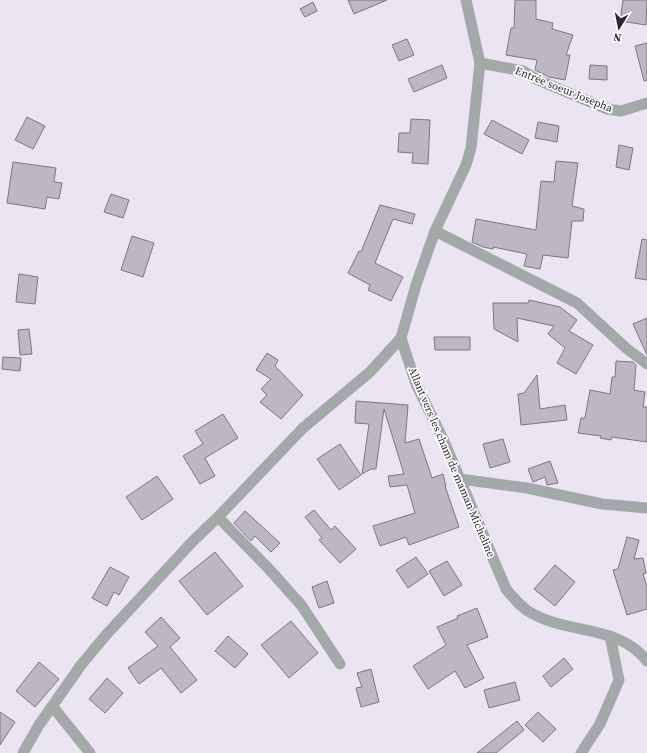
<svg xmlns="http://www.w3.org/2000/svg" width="647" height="753" font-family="'Source Serif 4',serif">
<rect width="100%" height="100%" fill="#ebe5f2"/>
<!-- building -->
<g fill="#bcb7c3" stroke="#7b7682">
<path d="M348 0H387L354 14Z"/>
<path d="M515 0H536V19L553 23 552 29 573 35 566 55H570L565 80 549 77 535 70 537 60 506 55 511 28H514Z"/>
<path d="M623 0H647L646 25 620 21Z"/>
<path d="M313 2 317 11 305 17 300 9Z"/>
<path d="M407 39 414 55 399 61 392 45Z"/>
<path d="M647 43V80L644 81 635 46Z"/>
<path d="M442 65 447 78 414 92 408 79Z"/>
<path d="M590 65 607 66V80L589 79Z"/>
<path d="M27 117 45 126 33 149 15 140Z"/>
<path d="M411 119 430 120 428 164 412 163 413 153 398 152 399 133H410Z"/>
<path d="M492 120 529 140 522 154 484 134Z"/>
<path d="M538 122 559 126 557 142 535 138Z"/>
<path d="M619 145 633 148 629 170 616 167Z"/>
<path d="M556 161 578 163 572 206 584 209 583 221H572L568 258 543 255 540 269 524 266 527 254 493 247V249L483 247 472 242 476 219 536 230 541 181 554 182Z"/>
<path d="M13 162 56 168 54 182 62 183 59 199 47 197 45 209 7 203Z"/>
<path d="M111 194 129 200 123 218 104 212Z"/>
<path d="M380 205 415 214 412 224 393 219 375 263 403 277 391 301 368 290 370 285 348 273 359 251 361 252Z"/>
<path d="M132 236 154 243 143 277 121 270Z"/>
<path d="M642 239 647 240V280L635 278Z"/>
<path d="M19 274 38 277 35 304 16 302Z"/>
<path d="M529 300 560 307 577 320 569 331 593 345 576 374 557 363 565 348 548 334 554 326 517 318 518 342 494 329 493 303H528Z"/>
<path d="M647 318V355L633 324Z"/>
<path d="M29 329 32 354 20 355 18 330Z"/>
<path d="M434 337H470V350H435Z"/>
<path d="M267 353 278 360 275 366 303 395 281 419 260 402 267 395 261 389 271 379 256 370Z"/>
<path d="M3 357 21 358 20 371 2 369Z"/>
<path d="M616 361 633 362 636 365 634 390 645 392 643 407H647V442L612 437 611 440 600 438 601 436 578 433 581 418H585L590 390 610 394 612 377H615Z"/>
<path d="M537 375 540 409 565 405 567 420 521 425 518 394 524 393Z"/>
<path d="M356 401 408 405 405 443 419 439 432 478 443 474 446 486H445L459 527 409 545 406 537 380 546 373 526 415 513 407 485 390 487 388 476 404 474 384 409 376 469H371L362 474 369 424 355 423Z"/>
<path d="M223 414 238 438 205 458 215 476 200 484 183 456 203 444 195 431Z"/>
<path d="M503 439 510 462 490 468 483 444Z"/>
<path d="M340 444 361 475 339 490 317 459Z"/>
<path d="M550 461 558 483 547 485 545 477 533 482 528 469Z"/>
<path d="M157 476 173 499 142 520 126 497Z"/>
<path d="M314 510 331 530 335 526 356 549 340 563 319 540 322 538 305 517Z"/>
<path d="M245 511 280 543 271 552 255 536 251 541 234 523Z"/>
<path d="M627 537 639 540 634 559 643 558 646 573 643 574 647 587V609L627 615 613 570 618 569Z"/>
<path d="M215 552 243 586 207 615 179 581Z"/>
<path d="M416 557 428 574 408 588 396 570Z"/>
<path d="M447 561 462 585 444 596 429 571Z"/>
<path d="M555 565 575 582 555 606 534 589Z"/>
<path d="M110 567 129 577 119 595 114 592 107 606 92 598Z"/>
<path d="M327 581 334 603 319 608 312 587Z"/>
<path d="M477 608 488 637 467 645 484 678 465 688 455 671 428 689 413 666 446 645 437 627 458 618 457 616Z"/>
<path d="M161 617 180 638 170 647 197 680 181 693 161 668 139 684 128 668 158 646 145 632Z"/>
<path d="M291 621 318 653 289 678 261 645Z"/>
<path d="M228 636 248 654 235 668 215 651Z"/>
<path d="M564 658 573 669 551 687 543 676Z"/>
<path d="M39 662 59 679 35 707 16 691Z"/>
<path d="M371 669 379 702 361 707 356 688 362 687 357 673Z"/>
<path d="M107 678 123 693 105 713 89 699Z"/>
<path d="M515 682 520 700 489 708 484 690Z"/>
<path d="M0 712 15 722 0 745Z"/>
<path d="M538 712 556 729 543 742 525 725Z"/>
<path d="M517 721 524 730 496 753H477Z"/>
</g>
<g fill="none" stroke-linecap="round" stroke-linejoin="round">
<!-- street -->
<g stroke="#a3a9a6" stroke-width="11">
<path d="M480 63 523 71 538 80 607 109 621 111 647 103"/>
<path d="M435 231 577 303 626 348 647 364"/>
<path d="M401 338 416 384 443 439 506 589C514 598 522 609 533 614 570 634 619 625 647 661"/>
<path d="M401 338 416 285 435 231 466 165 471 148 480 63 466 0"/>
<path d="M460 479 527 488 602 504 647 508"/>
<path d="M218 517 269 569 302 606 340 664"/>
<path d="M53 707 90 753"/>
<path d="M23 753 39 725 81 665 106 635 192 542 218 517 303 428 370 372 401 338"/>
<path d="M581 753 600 724 619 680 610 636"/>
</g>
</g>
<g text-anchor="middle" stroke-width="3.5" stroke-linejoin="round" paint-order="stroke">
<!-- street labels -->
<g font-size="11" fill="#2c2a2f" stroke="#fff">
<text transform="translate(564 89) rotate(22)" y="4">Entrée soeur Josepha</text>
<text transform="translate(452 462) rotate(67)" y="4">Allant vers les cham de maman Micheline</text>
</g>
</g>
<!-- north arrow -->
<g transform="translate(619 28) rotate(190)" stroke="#ffffff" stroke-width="3" paint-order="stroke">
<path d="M0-3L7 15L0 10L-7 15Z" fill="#2c2a2f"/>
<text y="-6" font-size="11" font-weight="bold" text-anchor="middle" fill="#2c2a2f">N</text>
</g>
</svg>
